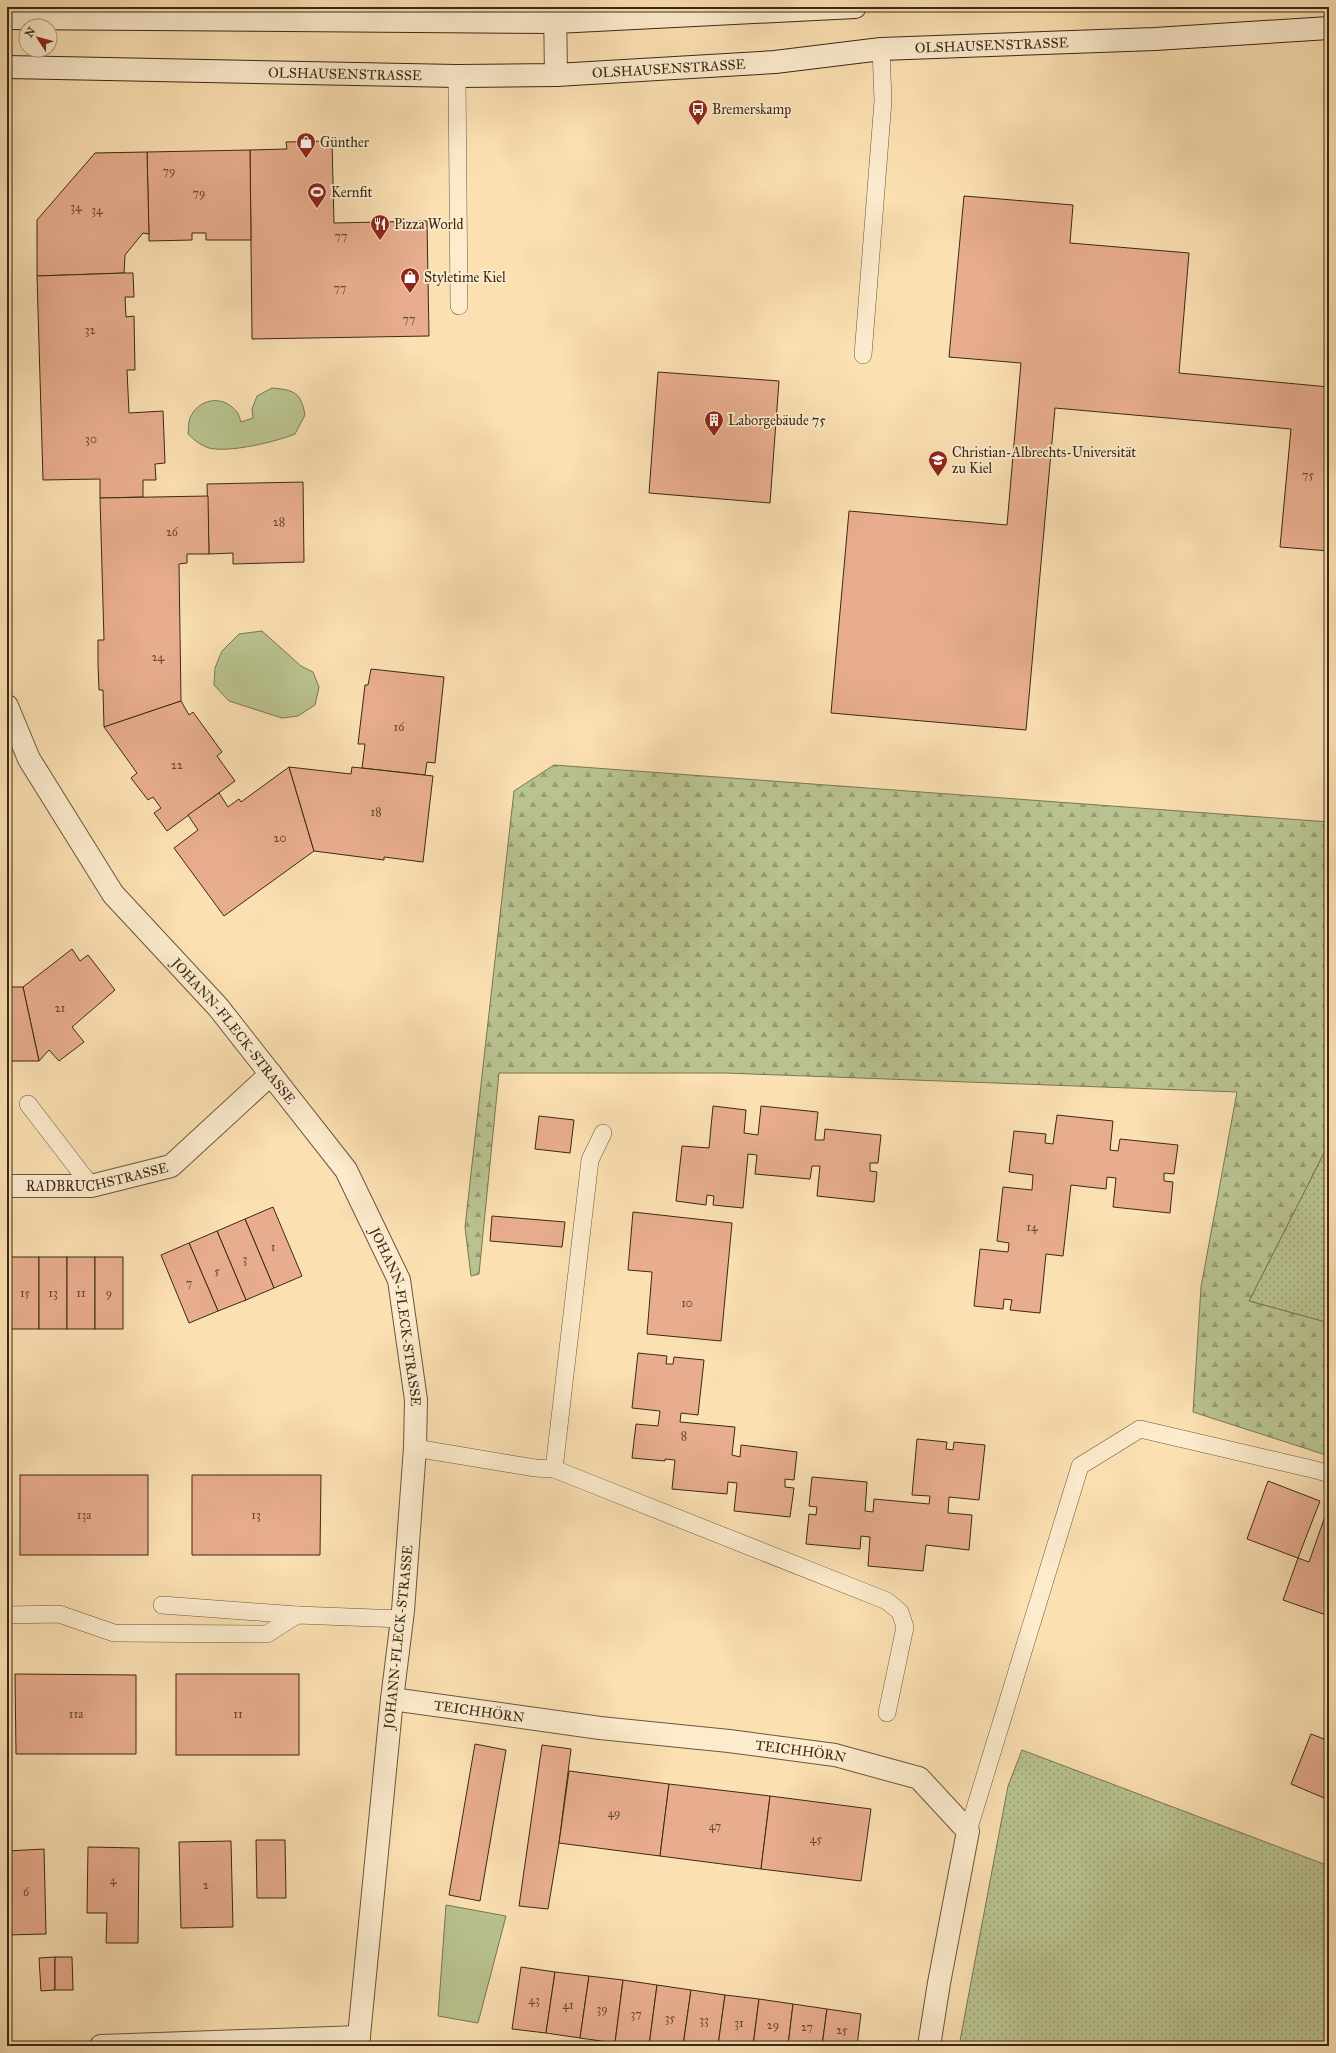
<svg xmlns="http://www.w3.org/2000/svg" width="1336" height="2053" font-family="'IM FELL Great Primer',serif">
<defs>
<pattern id="grass-dots" width="8" height="8" patternUnits="userSpaceOnUse"><rect width="8" height="8" fill="#b9c390"/><path d="M2 2h.1M6 6h.1" fill="none" stroke="#979e74" stroke-width="1.8" stroke-linecap="round"/></pattern>
<pattern id="forest-firs" width="22" height="20" patternUnits="userSpaceOnUse"><rect width="22" height="20" fill="#b9c390"/><path d="M5 1l3.5 6h-7zM16 11l3.5 6h-7z" fill="#979e74"/></pattern>
</defs>
<rect width="100%" height="100%" fill="#fbe0b2"/>
<filter id="stains"><feTurbulence type="fractalNoise" baseFrequency=".005" numOctaves="4"/><feColorMatrix values="0 0 0 0 .2 0 0 0 0 .09 0 0 0 0 .02 0 0 0 .5 -.17"/></filter>
<radialGradient id="worn" r=".72"><stop offset=".6" stop-color="#630" stop-opacity="0"/><stop offset="1" stop-color="#630" stop-opacity=".3"/></radialGradient>
<!-- grass -->
<g fill="url(#grass-dots)" stroke="#7a7652">
<path d="M1329 1143V1323L1249 1301Z"/>
<path d="M1022 1750 1329 1866V2046H959L1008 1786Z"/>
</g>
<!-- forest -->
<path fill="url(#forest-firs)" stroke="#7a7652" d="M554 765 1329 822V1143L1249 1301 1329 1323V1456L1193 1412 1201 1287 1237 1092 725 1073H499L479 1274 471 1276 465 1227 514 791Z"/>
<!-- park -->
<g fill="#b9c390" stroke="#7a7652">
<path d="M272 388C294 390 301 392 305 415L295 434C275 442 229 453 209 448 200 445 194 440 188 434 189 429 188 422 190 418 198 399 222 394 236 411 239 414 240 419 241 422L253 418 252 409 257 396Z"/>
<path d="M262 631 301 666 313 672 319 687 315 705 298 716 282 718 229 701 214 685 215 668 222 651 239 634Z"/>
<path d="M446 1905 506 1916 478 2023 438 2016Z"/>
</g>
<!-- building -->
<g fill="#e8ad8e" stroke="#3a2915">
<path d="M332 141 334 223 427 221 429 336 252 339 250 150 287 149 286 142Z"/>
<path d="M250 150 251 240H206V233H192V240L149 241 147 152Z"/>
<path d="M147 152 149 234 143 233 125 255 124 273 37 276V220L95 153Z"/>
<path d="M964 196 1073 205 1070 243 1189 253 1179 373 1329 387V551L1280 547 1291 429 1055 408 1026 730 831 713 849 511 1007 525 1021 363 949 357Z"/>
<path d="M124 273H133L134 297H125L126 317 134 316 135 370H127L129 413 163 411 165 463 155 464 156 480H143V497L100 498V479L43 480 37 276Z"/>
<path d="M658 372 779 381 770 503 649 493Z"/>
<path d="M303 482 304 562 233 564V553L209 554 207 484Z"/>
<path d="M208 496 209 554H187V563L179 564 181 701 104 727 103 690H99L98 664V640H104L100 498Z"/>
<path d="M371 669 444 677 435 763 427 762 425 775 362 768 365 744H358L365 685H368Z"/>
<path d="M181 701 189 715 193 712 222 752 217 756 235 781 167 831 154 813 161 808 153 797 148 800 131 778 137 773 104 727Z"/>
<path d="M289 767 314 851 224 916 174 848 198 830 188 815 219 793 228 807 239 799 241 802Z"/>
<path d="M289 767 351 774 352 767 433 776 423 862 384 857V860L314 851Z"/>
<path d="M72 949 80 961 88 955 115 990 72 1027 84 1042 59 1061 49 1050 39 1061 23 987Z"/>
<path d="M7 987H23L39 1061H7Z"/>
<path d="M713 1106 746 1110 744 1133 758 1135 761 1106 818 1112 815 1140H824L825 1129 881 1135 878 1163H870V1171L877 1172 874 1202 817 1196 820 1166H812L810 1179 755 1174 757 1155 748 1154 743 1208 713 1205 714 1196 707 1195 706 1205 676 1201 682 1146 709 1148Z"/>
<path d="M1057 1115 1113 1121 1110 1150 1118 1151 1120 1139 1178 1145 1174 1174 1164 1173V1181L1173 1182 1170 1213 1113 1207 1116 1178 1107 1177 1106 1189 1071 1185 1063 1256 1046 1254 1040 1313 1010 1310 1012 1300 1004 1299 1003 1309 974 1306 980 1249 1008 1252 1009 1243 997 1241 1003 1187 1032 1190 1033 1175 1009 1172 1014 1131 1046 1134 1045 1143 1053 1144Z"/>
<path d="M539 1116 574 1120 570 1153 535 1149Z"/>
<path d="M273 1207 302 1276 274 1288 245 1219Z"/>
<path d="M633 1212 732 1223 721 1341 647 1334 652 1272 628 1270Z"/>
<path d="M492 1216 565 1222 562 1247 490 1241Z"/>
<path d="M245 1219 274 1288 246 1300 217 1231Z"/>
<path d="M217 1231 246 1300 218 1311 189 1243Z"/>
<path d="M189 1243 218 1311 189 1323 161 1255Z"/>
<rect x="7" y="1257" width="4" height="72"/>
<rect x="11" y="1257" width="28" height="72"/>
<rect x="39" y="1257" width="28" height="72"/>
<rect x="67" y="1257" width="28" height="72"/>
<rect x="95" y="1257" width="28" height="72"/>
<path d="M638 1353 667 1356 666 1364H673L674 1357 704 1360 698 1415 681 1413 680 1422 735 1427 732 1455 740 1457 741 1445 797 1452 794 1480 785 1479V1487L794 1488 790 1517 734 1511 737 1483 728 1482 727 1494 672 1489 675 1460 665 1459V1461L632 1458 636 1424 658 1426 660 1411 632 1408Z"/>
<path d="M917 1439 947 1442 946 1449 953 1450 954 1442 985 1445 979 1500 949 1497 948 1513 972 1515 969 1550 926 1545 923 1571 868 1566 870 1537 861 1536 860 1549 806 1544 809 1514 816 1515 817 1507 809 1506 812 1477 867 1482 865 1511 873 1512 874 1499 929 1504 930 1496 912 1495Z"/>
<rect x="20" y="1475" width="128" height="80"/>
<path d="M192 1475H321L320 1555H192Z"/>
<path d="M1268 1481 1320 1501 1298 1558 1247 1539Z"/>
<path d="M1329 1505V1616L1283 1600 1298 1558 1309 1562Z"/>
<path d="M15 1674 136 1675V1754H16Z"/>
<rect x="176" y="1674" width="123" height="81"/>
<path d="M1311 1734 1329 1741V1800L1291 1784Z"/>
<path d="M475 1744 506 1750 480 1901 449 1895Z"/>
<path d="M542 1745 571 1749 559 1843 548 1909 519 1906Z"/>
<path d="M569 1771 669 1784 660 1856 559 1843Z"/>
<path d="M669 1784 770 1796 761 1869 660 1856Z"/>
<path d="M770 1796 871 1809 861 1881 761 1869Z"/>
<path d="M256 1840H285L286 1898H257Z"/>
<path d="M231 1841 233 1927 181 1928 179 1842Z"/>
<path d="M88 1847 139 1848 138 1943H106L107 1913H87Z"/>
<path d="M44 1849 46 1934 7 1935V1851Z"/>
<path d="M55 1957V1990L41 1991 39 1958Z"/>
<path d="M55 1957H72L73 1990H55Z"/>
<path d="M521 1967 555 1972 546 2033 512 2029Z"/>
<path d="M555 1972 589 1976 580 2038 546 2033Z"/>
<path d="M589 1976 623 1980 615 2043 580 2038Z"/>
<path d="M623 1980 657 1985 649 2046 615 2043Z"/>
<path d="M657 1985 691 1990 683 2046H649Z"/>
<path d="M691 1990 725 1995 718 2046H683Z"/>
<path d="M725 1995 759 1999 753 2046H718Z"/>
<path d="M759 1999 793 2004 788 2046H753Z"/>
<path d="M793 2004 827 2009 822 2046H788Z"/>
<path d="M827 2009 861 2014 857 2046H822Z"/>
</g>
<g fill="none" stroke-linecap="round" stroke-linejoin="round">
<defs>
<g id="lane">
<path d="M457 76 459 306"/>
<path d="M863 355 883 101 881 49"/>
<path d="M28 1104 91 1186"/>
<path d="M415 1448 535 1468 554 1469 887 1601 900 1612 905 1627 887 1713"/>
<path d="M554 1469 590 1160 603 1133"/>
<path d="M162 1605 297 1615"/>
<path d="M7 1615 59 1614 114 1633 267 1634 297 1615 402 1619"/>
<path d="M968 1831 1080 1466 1140 1429 1316 1470 1329 1474"/>
</g>
<g id="street">
<path d="M555 7 556 75"/>
<path id="s1" d="M7 706 29 759 113 894 218 1007 346 1170 399 1280 416 1400 415 1448 403 1611 392 1699 358 2046"/>
<path id="s2" d="M7 1186H91L171 1166 271 1074"/>
<path id="s3" d="M392 1699 600 1728 729 1741 835 1755 919 1778 968 1831 939 1983 929 2046"/>
<path d="M101 2046 359 2037"/>
</g>
<g id="secondary">
<path d="M7 18 556 22 855 7"/>
<path id="s4" d="M7 67 457 76 556 75 775 62 881 49 1155 39 1329 28"/>
</g>
</defs>
<!-- lane casing -->
<use href="#lane" stroke="#6a573c" stroke-width="18"/>
<!-- street casing -->
<use href="#street" stroke="#6a573c" stroke-width="24"/>
<!-- secondary casing -->
<use href="#secondary" stroke="#3a2915" stroke-width="24"/>
<!-- lane -->
<use href="#lane" stroke="#fcebcd" stroke-width="17"/>
<!-- street -->
<use href="#street" stroke="#fcebcd" stroke-width="22"/>
<!-- secondary -->
<use href="#secondary" stroke="#fcebcd" stroke-width="22"/>
</g>
<!-- icons -->
<defs>
<symbol id="bus-pin" viewBox="-11 -11 22 30"><path d="M0 17L-7.5 6A9.5 9.5 0 1 1 7.5 6Z" fill="#8f2418" stroke="#fcebcd"/><path d="M-5-6H5V4H4V6H2V4H-2V6H-4V4H-5ZM-3.5-4V0h7V-4ZM-3.5 1.2v1.5H-2V1.2ZM2 1.2v1.5H3.5V1.2Z" fill="#fff"/></symbol>
<symbol id="shop-pin" viewBox="-11 -11 22 30"><path d="M0 17L-7.5 6A9.5 9.5 0 1 1 7.5 6Z" fill="#8f2418" stroke="#fcebcd"/><path d="M-5-2.5h2.3a2.7 3.5 0 0 1 5.4 0H5L5.5 6h-11ZM-1.5-2.5h3a1.5 2.3 0 0 0-3 0Z" fill="#fff"/></symbol>
<symbol id="stadium-pin" viewBox="-11 -11 22 30"><path d="M0 17L-7.5 6A9.5 9.5 0 1 1 7.5 6Z" fill="#8f2418" stroke="#fcebcd"/><path d="M0-5a6.5 5 0 1 0 0 10a6.5 5 0 1 0 0-10ZM-3.5-1.8h7v3.6h-7Z" fill="#fff"/></symbol>
<symbol id="restaurant-pin" viewBox="-11 -11 22 30"><path d="M0 17L-7.5 6A9.5 9.5 0 1 1 7.5 6Z" fill="#8f2418" stroke="#fcebcd"/><path d="M-5-6h1v4h1v-4h1v4h1v-4h1v5L-1.5 .5V6h-2V.5L-5-1ZM5-6V6H3V1.5H1.5Q1.5-4 5-6Z" fill="#fff"/></symbol>
<symbol id="building-pin" viewBox="-11 -11 22 30"><path d="M0 17L-7.5 6A9.5 9.5 0 1 1 7.5 6Z" fill="#8f2418" stroke="#fcebcd"/><path d="M-4-6H4V6H1V3H-1V6H-4ZM-2.5-4.3h1.7v1.8h-1.7ZM.8-4.3h1.7v1.8H.8ZM-2.5-1h1.7V.8h-1.7ZM.8-1h1.7V.8H.8Z" fill="#fff"/></symbol>
<symbol id="university-pin" viewBox="-11 -11 22 30"><path d="M0 17L-7.5 6A9.5 9.5 0 1 1 7.5 6Z" fill="#8f2418" stroke="#fcebcd"/><path d="M0-5L7-2L0 1L-7-2ZM-4 1L0 2.5L4 1V4Q0 6-4 4Z" fill="#fff"/></symbol>
</defs>
<g fill-rule="evenodd">
<use href="#bus-pin" x="687" y="98" width="22" height="30"/>
<use href="#shop-pin" x="295" y="131" width="22" height="30"/>
<use href="#stadium-pin" x="306" y="181" width="22" height="30"/>
<use href="#restaurant-pin" x="369" y="213" width="22" height="30"/>
<use href="#shop-pin" x="399" y="266" width="22" height="30"/>
<use href="#building-pin" x="703" y="409" width="22" height="30"/>
<use href="#university-pin" x="927" y="449" width="22" height="30"/>
</g>
<g text-anchor="middle" stroke-width="3.5" stroke-linejoin="round" paint-order="stroke">
<!-- number labels -->
<g font-size="12" fill="#664a33">
<text x="169" y="175">79</text>
<text x="199" y="197">79</text>
<text x="76" y="211">34</text>
<text x="97" y="214">34</text>
<text x="341" y="240">77</text>
<text x="340" y="292">77</text>
<text x="409" y="323">77</text>
<text x="90" y="334">32</text>
<text x="91" y="443">30</text>
<text x="1308" y="479">75</text>
<text x="279" y="526">28</text>
<text x="172" y="536">26</text>
<text x="158" y="661">24</text>
<text x="399" y="731">16</text>
<text x="177" y="769">22</text>
<text x="376" y="816">18</text>
<text x="280" y="842">20</text>
<text x="60" y="1012">21</text>
<text x="1032" y="1231">14</text>
<text x="273" y="1251">1</text>
<text x="245" y="1263">3</text>
<text x="217" y="1275">5</text>
<text x="189" y="1287">7</text>
<text x="25" y="1297">15</text>
<text x="53" y="1297">13</text>
<text x="81" y="1297">11</text>
<text x="109" y="1297">9</text>
<text x="687" y="1307">10</text>
<text x="684" y="1440">8</text>
<text x="84" y="1519">13a</text>
<text x="256" y="1519">13</text>
<text x="76" y="1718">11a</text>
<text x="238" y="1718">11</text>
<text x="614" y="1817">49</text>
<text x="715" y="1830">47</text>
<text x="816" y="1843">45</text>
<text x="113" y="1884">4</text>
<text x="206" y="1889">2</text>
<text x="26" y="1896">6</text>
<text x="534" y="2004">43</text>
<text x="568" y="2009">41</text>
<text x="602" y="2013">39</text>
<text x="636" y="2018">37</text>
<text x="670" y="2022">35</text>
<text x="704" y="2024">33</text>
<text x="739" y="2027">31</text>
<text x="773" y="2029">29</text>
<text x="807" y="2031">27</text>
<text x="842" y="2034">25</text>
</g>
<!-- street labels -->
<g font-size="14" fill="#3a2915" stroke="#fcebcd">
<text dy="5" stroke="none"><textPath href="#s4" startOffset="986">OLSHAUSENSTRASSE</textPath></text>
<text dy="5" stroke="none"><textPath href="#s4" startOffset="662">OLSHAUSENSTRASSE</textPath></text>
<text dy="5" stroke="none"><textPath href="#s4" startOffset="338">OLSHAUSENSTRASSE</textPath></text>
<text dy="5" stroke="none"><textPath href="#s1" startOffset="399">JOHANN-FLECK-STRASSE</textPath></text>
<text dy="5" stroke="none"><textPath href="#s2" startOffset="91">RADBRUCHSTRASSE</textPath></text>
<text dy="5" stroke="none"><textPath href="#s1" startOffset="735">JOHANN-FLECK-STRASSE</textPath></text>
<text transform="translate(398 1637) rotate(-84)" y="5">JOHANN-FLECK-STRASSE</text>
<text dy="5" stroke="none"><textPath href="#s3" startOffset="88">TEICHHÖRN</textPath></text>
<text dy="5" stroke="none"><textPath href="#s3" startOffset="412">TEICHHÖRN</textPath></text>
</g>
<!-- poi labels -->
<g font-size="14" fill="#3a2915" stroke="#fcebcd" text-anchor="start">
<text x="712" y="114">Bremerskamp</text>
<text x="320" y="147">Günther</text>
<text x="331" y="197">Kernfit</text>
<text x="394" y="229">Pizza World</text>
<text x="424" y="282">Styletime Kiel</text>
<text x="728" y="425">Laborgebäude 75</text>
<text x="952" y="457">Christian-Albrechts-Universität<tspan x="952" dy="16">zu Kiel</tspan></text>
</g>
</g>
<!-- margin -->
<rect width="1336" height="2053" fill="none" stroke="#fbe0b2" stroke-width="24"/>
<rect x="8" y="8" width="1320" height="2037" fill="none" stroke="#3a2915" stroke-width="2"/>
<rect x="12" y="12" width="1312" height="2029" fill="none" stroke="#3a2915"/>
<!-- north arrow -->
<g transform="translate(38 38) rotate(306)"><circle r="19" fill="#fcebcd" stroke="#ae9d83"/>
<path d="M0-3L7 15L0 10L-7 15Z" fill="#8f2418"/>
<text y="-6" font-size="11" font-weight="bold" text-anchor="middle" fill="#3a2915">N</text>
</g>
<rect width="100%" height="100%" filter="url(#stains)"/>
<rect width="100%" height="100%" fill="url(#worn)"/>
</svg>
